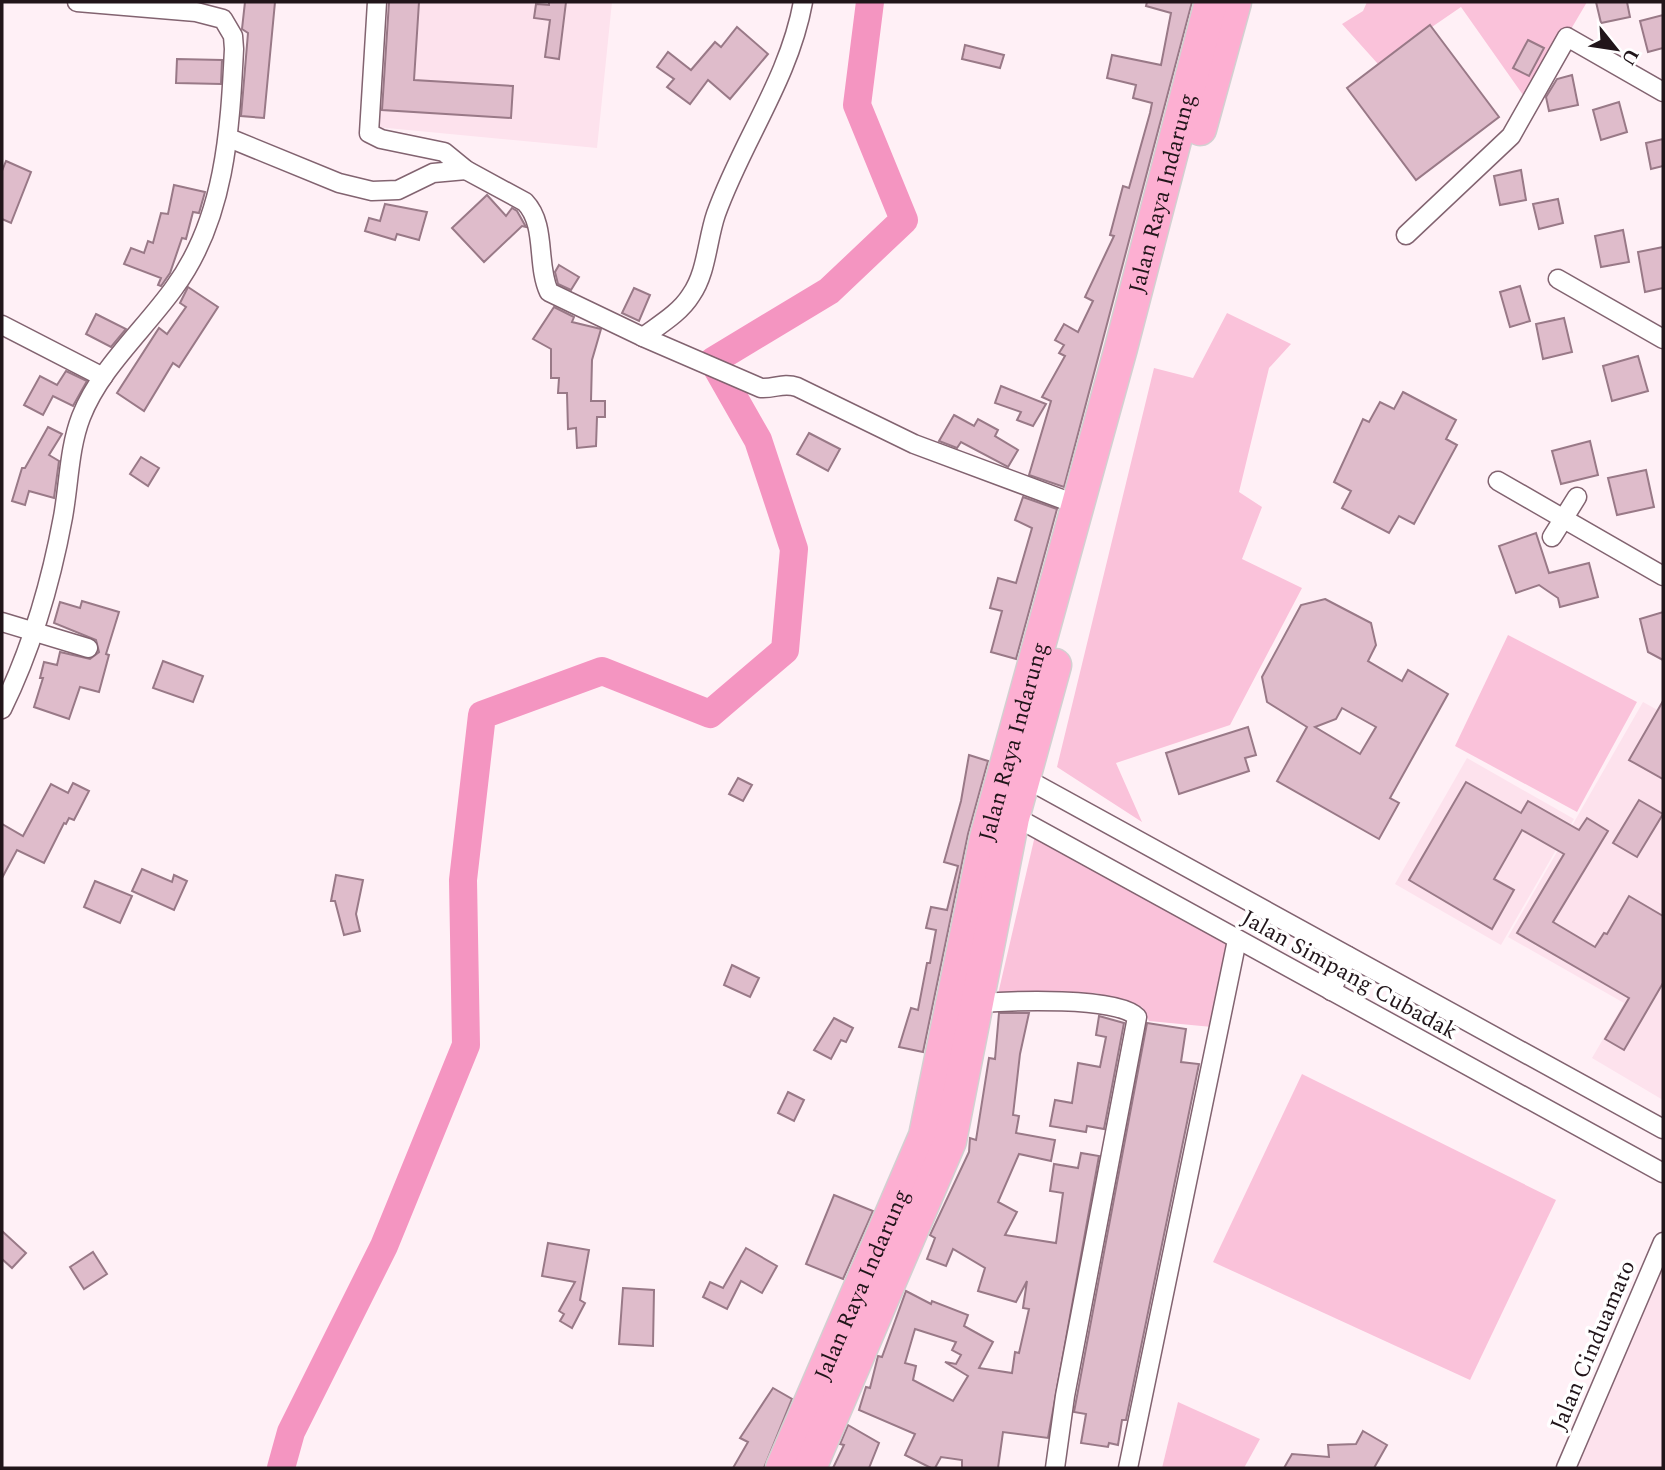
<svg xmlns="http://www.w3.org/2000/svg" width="1665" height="1470" font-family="Spectral,serif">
<rect width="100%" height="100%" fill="#fff0f6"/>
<!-- built -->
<g fill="#fde2ed">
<path d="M378 2H389L382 110 511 118 513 86 414 80 419 2H612L597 148 366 126Z"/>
<path d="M1643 702 1663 713V1100L1592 1058 1624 1003 1508 937Z"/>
<path d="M1467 758 1574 819 1501 945 1395 884Z"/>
<path d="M1663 1251V1468H1574Z"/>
</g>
<!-- green -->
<g fill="#fac2da">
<path d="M1367 2H1587L1528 102 1461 7 1378 64 1342 24 1363 11Z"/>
<path d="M1227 313 1291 344 1269 368 1239 492 1262 507 1242 559 1302 588 1230 725 1116 763 1142 822 1057 767 1154 368 1193 378Z"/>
<path d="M1508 635 1637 702 1577 812 1455 746Z"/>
<path d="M1037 827 1232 935 1212 1027 1149 1021 1142 1007 1096 993 998 994Z"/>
<path d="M1302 1074 1556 1200 1470 1380 1213 1262Z"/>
<path d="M1178 1402 1260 1439 1244 1468H1162Z"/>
</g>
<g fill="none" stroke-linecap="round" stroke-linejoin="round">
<!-- river -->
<path stroke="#f495c1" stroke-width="28" d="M281 1468 291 1432 384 1246 466 1045 463 880 482 715 602 671 710 714 785 650 794 549 758 440 713 361 829 291 904 220 857 105 870 2"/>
</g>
<!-- building -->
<g fill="#dfbccb" stroke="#997987" stroke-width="2" fill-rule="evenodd">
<path d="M245 2H275L264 118 241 116 248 33 242 29Z"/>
<path d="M389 2H419L414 80 513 86 511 118 382 110Z"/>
<path d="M549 2H566L559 59 545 57 550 20 534 18 536 4 549 5Z"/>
<path d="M1147 2H1192L1064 487 1029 475 1051 401 1042 397 1065 356 1059 353 1064 345 1055 340 1064 324 1078 332 1093 301 1085 297 1114 236 1110 235 1123 186 1129 188 1150 113 1152 103 1133 98 1136 85 1107 78 1112 55 1161 65 1171 13 1146 6Z"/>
<path d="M1596 2H1627L1630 17 1601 23Z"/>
<path d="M1663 15V48L1648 52 1640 21Z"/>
<path d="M1430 25 1499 117 1416 180 1347 88Z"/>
<path d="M737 27 768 54 730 99 708 80 690 104 667 87 674 79 657 67 668 52 691 70 715 42 721 47Z"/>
<path d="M1528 40 1544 48 1529 76 1513 68Z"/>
<path d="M965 45 1004 55 1000 68 962 59Z"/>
<path d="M177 59 222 60 221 84 176 83Z"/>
<path d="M1572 75 1578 105 1549 111 1546 97 1557 79Z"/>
<path d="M1619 102 1627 132 1601 140 1593 110Z"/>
<path d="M1663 139V166L1651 169 1646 143Z"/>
<path d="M6 161 31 172 11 223 2 219V171Z"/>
<path d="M1521 170 1526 200 1500 205 1494 176Z"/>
<path d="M174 185 205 192 199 213 193 212 186 239 182 238 170 273 161 286 158 285 161 278 124 264 131 248 144 253 148 241 153 243 161 213 168 214Z"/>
<path d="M487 195 506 216 512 208 517 211 526 227 522 226 484 262 452 228Z"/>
<path d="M1558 199 1563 223 1539 229 1533 204Z"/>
<path d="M385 204 427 212 419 240 397 234 395 240 365 231 369 218 380 221Z"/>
<path d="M1623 230 1629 262 1601 267 1595 236Z"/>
<path d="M1663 247V288L1645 292 1638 252Z"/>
<path d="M559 265 579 277 571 290 558 284 555 272Z"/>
<path d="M1520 286 1530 321 1510 327 1500 292Z"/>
<path d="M188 287 218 307 179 367 173 363 144 411 117 393 159 328 167 334 186 307 180 303Z"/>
<path d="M634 288 650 295 639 321 622 313Z"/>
<path d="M554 307 574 317 572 322 601 329 592 360 591 401H605V417H597L596 446 577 448 576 428 568 429 567 393H558L559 378H551V349L533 339Z"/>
<path d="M96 314 126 329 111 347 86 334Z"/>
<path d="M1564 318 1572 352 1543 359 1536 324Z"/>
<path d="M1638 356 1648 391 1612 401 1603 366Z"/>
<path d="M66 371 87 381 73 406 53 396 43 415 24 405 40 376 57 385Z"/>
<path d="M1001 386 1046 404 1033 426 1017 420 1021 412 995 403Z"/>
<path d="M1403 392 1456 420 1446 439 1457 445 1414 524 1399 516 1389 533 1342 508 1351 491 1334 482 1363 419 1369 422 1380 402 1394 409Z"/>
<path d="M954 415 974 426 978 419 998 430 995 436 1018 450 1008 467 961 442 957 448 939 441Z"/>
<path d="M48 427 62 434 49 455 59 461 54 498 29 491 25 505 12 501 22 468H25Z"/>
<path d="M809 433 840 449 828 471 797 454Z"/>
<path d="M1590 441 1598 475 1561 484 1552 451Z"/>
<path d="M141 457 159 468 148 486 130 474Z"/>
<path d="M1646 470 1654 507 1617 515 1608 478Z"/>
<path d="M1023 497 1057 509 1016 659 991 652 1002 611 990 608 998 578 1016 583 1032 528 1015 520Z"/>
<path d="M1536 533 1549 573 1589 563 1598 597 1560 607 1558 598 1539 585 1516 593 1499 546Z"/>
<path d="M1325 599 1371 623 1376 645 1368 661 1402 681 1408 670 1448 694 1390 798 1399 803 1379 839 1277 781 1307 727 1267 702 1262 677 1301 605ZM1342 708 1376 727 1360 754 1315 727 1336 719Z"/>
<path d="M82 601 119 612 106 654 109 655 99 692 80 687 69 719 34 707 43 678H40L44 662 57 665 60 652 90 659 99 652 96 640 54 623 60 602 80 608Z"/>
<path d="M1663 612V660L1648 652 1640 619Z"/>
<path d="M163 661 203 676 193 702 153 688Z"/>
<path d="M1663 701V779L1629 760Z"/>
<path d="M1248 727 1256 755 1245 758 1249 771 1179 794 1166 753Z"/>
<path d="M969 755 988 761 968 834 923 1052 899 1047 911 1008 918 1010 927 963H930L936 930 926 928 931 907 947 910 958 866 944 862 961 801Z"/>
<path d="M738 778 752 785 743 801 729 794Z"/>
<path d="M1466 782 1521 813 1528 801 1579 830 1587 818 1608 831 1553 922 1595 947 1604 933 1607 934 1629 896 1663 916V983L1624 1050 1605 1039 1629 998 1517 933 1564 854 1522 830 1494 879 1514 890 1492 929 1409 880Z"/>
<path d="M73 783 89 791 74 820 69 818 66 824 64 823 44 863 17 850 2 878V824L23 836 51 784 68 793Z"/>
<path d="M1639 800 1663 814 1637 857 1613 843Z"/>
<path d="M142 869 172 882 174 875 187 881 174 910 132 891Z"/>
<path d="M336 875 363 880 356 914 360 931 344 935 335 901H331Z"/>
<path d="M95 881 132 896 120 923 84 907Z"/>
<path d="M732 965 759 978 750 997 724 985Z"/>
<path d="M999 1013H1029L1020 1054 1013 1115 1019 1116 1016 1133 1055 1140 1051 1161 1019 1154 998 1202 1017 1212 1005 1235 1056 1243 1063 1193 1050 1191 1054 1164 1078 1168 1081 1153 1099 1156 1048 1438 1003 1432 998 1468H962V1460L941 1457 935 1468H931L905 1455 915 1434 859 1410 866 1387 870 1388 878 1356 882 1357 906 1291 931 1304 932 1301 968 1315 964 1326 993 1342 979 1368 1012 1373 1015 1352 1019 1353 1029 1309 1023 1308 1027 1281 1016 1302 978 1291 985 1268 953 1249 946 1266 927 1259 935 1238 930 1235 969 1152 970 1138 976 1140 989 1058 995 1059ZM915 1329 956 1342 952 1350 961 1355 956 1364 945 1362 968 1376 953 1401 913 1380 916 1366 905 1363Z"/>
<path d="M1099 1016 1124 1023 1104 1129 1087 1126 1086 1132 1050 1126 1055 1100 1072 1103 1078 1063 1100 1067 1106 1037 1096 1035Z"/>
<path d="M834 1018 853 1028 846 1042 841 1040 831 1059 814 1050Z"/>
<path d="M1147 1023 1186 1029 1181 1062 1199 1064 1126 1420H1122L1118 1445 1109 1443 1108 1447 1081 1443 1086 1414 1074 1412Z"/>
<path d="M788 1092 804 1100 794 1121 778 1113Z"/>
<path d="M834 1195 873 1211 843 1279 806 1264Z"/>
<path d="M2 1231 26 1253 12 1268 2 1259Z"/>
<path d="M548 1243 589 1250 580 1300 585 1303 572 1328 560 1321 564 1314 559 1311 575 1282 542 1276Z"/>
<path d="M746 1248 777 1266 762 1293 741 1281 727 1309 703 1297 710 1282 723 1288Z"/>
<path d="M93 1252 107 1274 84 1289 70 1267Z"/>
<path d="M623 1288 654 1290 653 1346 619 1344Z"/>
<path d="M773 1388 792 1399 764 1468H733L748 1442 740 1438Z"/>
<path d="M848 1425 879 1443 869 1468H833L844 1445 840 1444Z"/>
<path d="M1363 1431 1387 1445 1374 1468H1284L1292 1454 1329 1457 1328 1445 1356 1444Z"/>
</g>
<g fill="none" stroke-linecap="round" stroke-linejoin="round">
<defs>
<g id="street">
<path d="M377 2 369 133 381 139 444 152 466 170 525 202C547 225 536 264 549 292L643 337"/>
<path d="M803 2C789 79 742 141 716 214 707 240 707 272 691 295 680 313 659 325 643 337L761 388C775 389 783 382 797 387L914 444 1078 505"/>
<path d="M229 138 339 183 372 191 398 190 433 173 466 170"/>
<path d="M1406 235 1511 136 1567 37 1663 92"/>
<path d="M1558 279 1663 339"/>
<path d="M2 325 103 377"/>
<path d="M1498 481 1663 576"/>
<path d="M1552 537 1577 497"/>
<path d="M2 622 88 648"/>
<path d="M2 709C31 650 51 582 63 517 69 484 69 448 81 417 100 368 144 330 174 288 225 219 230 131 234 49L233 36 223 19 196 12 77 2"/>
<path d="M1019 775 1663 1129"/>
<path d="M1010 814 1663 1173"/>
<path d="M1331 991 1348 956"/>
<path d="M979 1003C1009 1001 1118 996 1137 1017L1065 1396 1055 1468"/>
<path d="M1128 1468 1237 940"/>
<path d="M1566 1468 1663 1242"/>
</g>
<g id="highway">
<path d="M1200 129 1235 2"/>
<path id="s1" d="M782 1468 925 1136 986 838 1121 348 1211 2"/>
<path d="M810 1468 950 1141 1013 818 1055 665"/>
</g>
</defs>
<!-- street casing -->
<use href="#street" stroke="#826370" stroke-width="21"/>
<!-- highway casing -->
<use href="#highway" stroke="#d3d0d1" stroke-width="35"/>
<!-- street -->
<use href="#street" stroke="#fff" stroke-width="18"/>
<!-- highway -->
<use href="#highway" stroke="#fdafd2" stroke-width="32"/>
</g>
<g text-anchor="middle" stroke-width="7" stroke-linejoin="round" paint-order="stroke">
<!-- street labels -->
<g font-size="23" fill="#21151a" stroke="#fff">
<text dy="8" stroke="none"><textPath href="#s1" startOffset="1334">Jalan Raya Indarung</textPath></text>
<text dy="8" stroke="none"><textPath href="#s1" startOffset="766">Jalan Raya Indarung</textPath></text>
<text transform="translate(1350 974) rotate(29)" y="8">Jalan Simpang Cubadak</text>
<text dy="8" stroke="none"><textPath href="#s1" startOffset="200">Jalan Raya Indarung</textPath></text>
<text transform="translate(1592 1345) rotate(-67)" y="8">Jalan Cinduamato</text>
</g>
</g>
<!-- border -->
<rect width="1665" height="1470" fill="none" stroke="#21151a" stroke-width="7"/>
<!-- north arrow -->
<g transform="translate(1616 49) rotate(120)" stroke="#ffffff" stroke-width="5" paint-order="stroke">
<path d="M0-5L12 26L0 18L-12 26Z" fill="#21151a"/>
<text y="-10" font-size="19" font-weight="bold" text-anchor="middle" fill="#21151a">U</text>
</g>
</svg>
